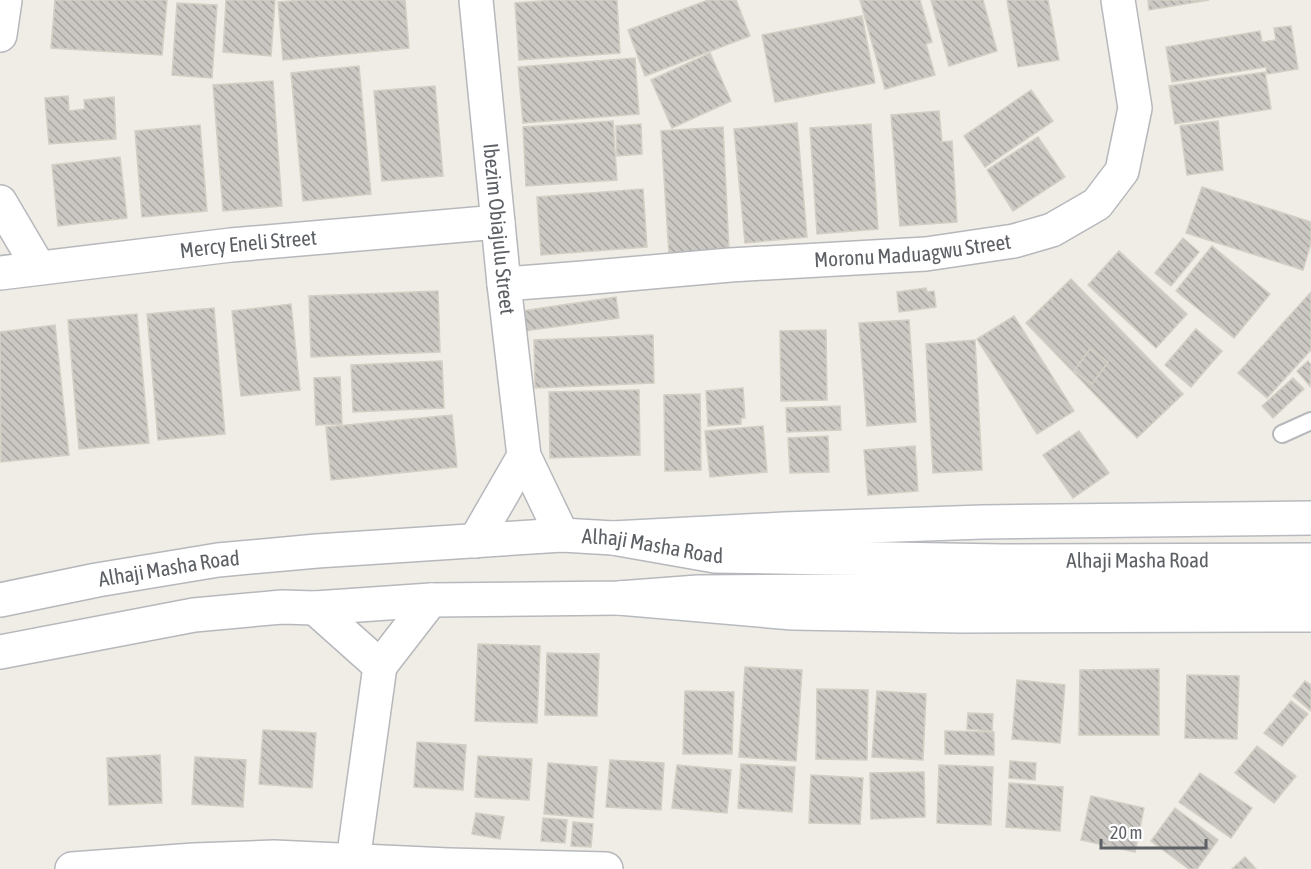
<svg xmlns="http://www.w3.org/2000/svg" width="1311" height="869" font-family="'Asap Condensed',sans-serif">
<defs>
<pattern id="building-back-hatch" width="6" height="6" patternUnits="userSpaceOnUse" patternTransform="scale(1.5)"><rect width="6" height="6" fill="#cbc8c3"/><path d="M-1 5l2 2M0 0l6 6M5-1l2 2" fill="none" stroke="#a8a6a2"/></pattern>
</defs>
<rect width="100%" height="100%" fill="#f0ede6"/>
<!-- building -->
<g fill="url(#building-back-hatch)" stroke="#d4cfc4" stroke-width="1.5" fill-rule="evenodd">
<path d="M55 0H167L162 55 51 48Z"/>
<path d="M226 0H275L271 56 223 52Z"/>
<path d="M304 0H405L409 48 283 60 278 2Z"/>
<path d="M554 0H617L620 53 519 60 515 3Z"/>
<path d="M708 0H736L750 36 645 76 628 30Z"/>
<path d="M860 0H920L932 42 926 44 935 75 885 89Z"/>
<path d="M931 0H983L997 51 949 66Z"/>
<path d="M1007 0H1048L1059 60 1018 67Z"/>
<path d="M1148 0H1209L1149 10Z"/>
<path d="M177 3 217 5 212 78 172 75Z"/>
<path d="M862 16 875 83 775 102 762 35Z"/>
<path d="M1291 26 1298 69 1267 74 1266 67 1172 82 1166 47 1260 31 1262 42 1276 40 1274 28Z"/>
<path d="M710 53 731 101 672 128 651 80Z"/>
<path d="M635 58 639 114 523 123 518 67Z"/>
<path d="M359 66 371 194 303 201 291 73Z"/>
<path d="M1265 72 1271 109 1175 124 1169 86Z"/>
<path d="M273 81 282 206 223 211 213 85Z"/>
<path d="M435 86 443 176 382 181 374 91Z"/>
<path d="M1031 90 1053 121 985 167 964 136Z"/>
<path d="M68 96 69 111 85 109 84 100 114 97 116 139 49 144 45 98Z"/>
<path d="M939 111 942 142 952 141 957 222 900 226 891 115Z"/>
<path d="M613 121 617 180 526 186 523 127Z"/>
<path d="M1218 121 1223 170 1187 175 1180 126Z"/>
<path d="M797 123 807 237 745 243 734 129Z"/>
<path d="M641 124 642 154 617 156 616 126Z"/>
<path d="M871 124 878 229 817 234 810 128Z"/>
<path d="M200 125 207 211 142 217 135 131Z"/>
<path d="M723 127 729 250 669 254 661 131Z"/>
<path d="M1038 137 1065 177 1013 211 987 170Z"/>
<path d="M120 157 127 218 58 226 52 165Z"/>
<path d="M1202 187 1311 222V243L1303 270 1186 233Z"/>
<path d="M643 189 647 247 541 255 537 197Z"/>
<path d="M1183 238 1199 252 1171 286 1155 273Z"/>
<path d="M1212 246 1270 294 1234 338 1176 291Z"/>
<path d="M1119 251 1187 314 1156 348 1088 285Z"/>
<path d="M1071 279 1183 394 1137 438 1026 323ZM1090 349 1108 362 1092 384 1074 371Z"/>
<path d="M926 288 927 292 934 291 936 307 899 312 897 292Z"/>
<path d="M438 291 440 352 311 357 309 296Z"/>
<path d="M1311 292V350L1267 398 1238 373Z"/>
<path d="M616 297 619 318 524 331 522 311Z"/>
<path d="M291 304 300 390 241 396 232 311Z"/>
<path d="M214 308 225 434 158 440 147 314Z"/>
<path d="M137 314 149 443 79 449 68 320Z"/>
<path d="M1014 316 1074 411 1037 434 977 339Z"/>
<path d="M909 320 916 422 867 426 859 323Z"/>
<path d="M55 325 69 455 1 462 0 332Z"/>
<path d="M1196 329 1222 351 1191 387 1165 365Z"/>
<path d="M826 330 827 400 781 401 780 331Z"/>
<path d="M653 335 654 383 535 388 534 340Z"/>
<path d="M975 340 982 470 933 473 926 344Z"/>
<path d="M1090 349 1108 362 1092 384 1074 371Z"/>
<path d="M442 361 444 408 353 412 351 365Z"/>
<path d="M1308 361 1311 365 1310 386 1297 371Z"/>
<path d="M340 377 342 424 316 425 314 378Z"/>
<path d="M1293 378 1304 389 1273 418 1262 406Z"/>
<path d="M743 388 745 418H741V424L708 426 706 391Z"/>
<path d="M639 390 640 455 550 458 549 392Z"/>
<path d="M700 394 701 470 665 471 664 395Z"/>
<path d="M840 406 841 430 787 432 786 408Z"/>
<path d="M452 415 457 467 331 480 326 427Z"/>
<path d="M763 426 767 472 710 477 705 431Z"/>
<path d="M1079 431 1109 473 1073 498 1043 455Z"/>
<path d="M828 436 829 472 790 473 788 438Z"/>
<path d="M915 446 918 491 868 495 864 450Z"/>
<path d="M478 644 540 646 537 723 475 721Z"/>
<path d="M547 653 599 654 597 716 545 715Z"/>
<path d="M745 667 802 670 796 761 739 757Z"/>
<path d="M1159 669V735H1079L1080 670Z"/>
<path d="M1187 675 1239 676 1237 739 1185 738Z"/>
<path d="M1017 680 1065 685 1060 743 1012 739Z"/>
<path d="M1305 681 1311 685V711L1293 696Z"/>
<path d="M817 689 868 690 867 760 816 759Z"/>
<path d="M685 691 734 692 732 754H683Z"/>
<path d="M877 691 926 694 923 760 872 757Z"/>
<path d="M1291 701 1308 714 1282 746 1264 733Z"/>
<path d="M968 713 993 714 992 731 967 729Z"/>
<path d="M263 730 316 733 312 788 259 784Z"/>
<path d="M945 731 994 732V755L945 754Z"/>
<path d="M417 742 466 745 463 790 414 787Z"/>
<path d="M1257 746 1296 776 1274 803 1235 773Z"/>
<path d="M160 755 162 803 109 805 107 758Z"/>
<path d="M478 756 532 759 529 800 475 797Z"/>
<path d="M195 757 246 760 243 807 192 804Z"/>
<path d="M610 760 664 763 661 810 606 807Z"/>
<path d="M1010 761 1036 763 1035 780 1009 778Z"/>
<path d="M548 763 597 767 593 818 544 814Z"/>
<path d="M741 764 795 767 792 812 738 808Z"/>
<path d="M677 765 731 770 727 813 672 808Z"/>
<path d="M939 765 993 767 991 825 937 823Z"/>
<path d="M924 772 925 817 871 819 870 773Z"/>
<path d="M1200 773 1252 808 1231 838 1179 802Z"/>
<path d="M811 775 863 778 860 824 809 823Z"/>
<path d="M1009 783 1063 787 1060 831 1006 827Z"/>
<path d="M1091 796 1144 808 1135 852 1081 840Z"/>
<path d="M1175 808 1218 840 1197 869H1189L1151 841Z"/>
<path d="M476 813 504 817 500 839 472 834Z"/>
<path d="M543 818 567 820 565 843 541 841Z"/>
<path d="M573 822 593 824 591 847 571 846Z"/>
<path d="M1245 857 1256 869H1232Z"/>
</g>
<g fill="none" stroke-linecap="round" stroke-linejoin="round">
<defs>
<path id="service" d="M1282 434 1311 421"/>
<g id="minor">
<path id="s1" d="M476 0 504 284 524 456 562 535"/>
<path d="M0 35 5 0"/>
<path d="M0 202 39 268"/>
<path id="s2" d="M0 273 231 245 498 222"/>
<path id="s3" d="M504 284 583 278 730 265 926 254 1014 241 1052 230 1097 204 1122 171 1135 108 1118 0"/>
<path d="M475 541 524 456"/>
<path d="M315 608 380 666"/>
<path d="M353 861 380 666 431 600"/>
<path d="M72 869 194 860 274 857 448 865 606 869"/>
</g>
<g id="tertiary">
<path id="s4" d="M0 600 97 580 218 560 317 551 562 535 613 538 715 556 1002 561 1311 560"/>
<path d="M0 652 194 615 282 607 315 608 431 600 619 598 698 592 1311 588"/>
</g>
<g id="secondary">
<path d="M613 538 784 529 982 522 1311 518"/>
<path d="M619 598 793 613 961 616 1311 615"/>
</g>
</defs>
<!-- service casing -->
<use href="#service" stroke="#b6b8bc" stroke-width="20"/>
<!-- minor casing -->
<use href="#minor" stroke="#b6b8bc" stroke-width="36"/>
<!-- tertiary casing -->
<use href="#tertiary" stroke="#b6b8bc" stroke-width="36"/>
<!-- secondary casing -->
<use href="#secondary" stroke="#b7babf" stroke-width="36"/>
<!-- service -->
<use href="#service" stroke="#fff" stroke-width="16"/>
<!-- minor -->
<use href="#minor" stroke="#fff" stroke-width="33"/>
<!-- tertiary -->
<use href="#tertiary" stroke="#fff" stroke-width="33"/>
<!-- secondary -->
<use href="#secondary" stroke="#fff" stroke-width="33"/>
</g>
<g text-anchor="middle" stroke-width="6" stroke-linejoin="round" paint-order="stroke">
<!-- street labels -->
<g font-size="21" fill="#5d6166" stroke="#fff">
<text dy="7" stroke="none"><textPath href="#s1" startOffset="230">Ibezim Obiajulu Street</textPath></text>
<text dy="7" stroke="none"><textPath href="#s2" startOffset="250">Mercy Eneli Street</textPath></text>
<text dy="7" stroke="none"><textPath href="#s3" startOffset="410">Moronu Maduagwu Street</textPath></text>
<text dy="7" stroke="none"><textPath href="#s4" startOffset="658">Alhaji Masha Road</textPath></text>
<text dy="7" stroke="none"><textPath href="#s4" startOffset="1144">Alhaji Masha Road</textPath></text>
<text dy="7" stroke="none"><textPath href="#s4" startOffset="172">Alhaji Masha Road</textPath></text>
</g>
</g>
<!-- scale -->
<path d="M1101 839v9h105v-9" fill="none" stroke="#5d6166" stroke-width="3"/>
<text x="1110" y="839" font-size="18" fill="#5d6166" stroke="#ffffff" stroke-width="4.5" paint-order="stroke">20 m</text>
</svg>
